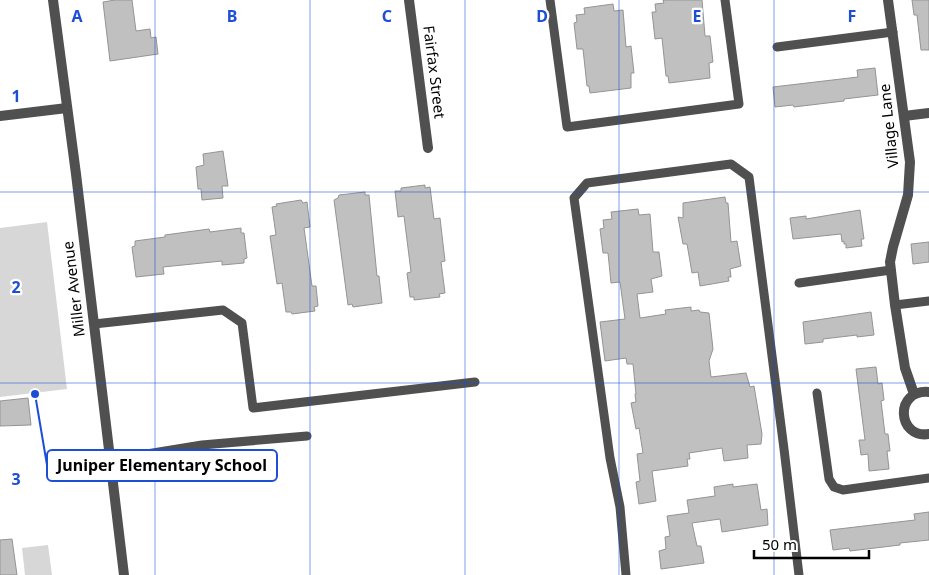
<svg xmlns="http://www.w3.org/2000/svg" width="929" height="575" font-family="'Noto Sans',sans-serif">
<rect width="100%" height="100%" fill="#fff"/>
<!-- green -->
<g fill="#d7d7d7">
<path d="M47 222 67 389 0 397V228Z"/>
<path d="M48 545 52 575H25L22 548Z"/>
</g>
<!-- building -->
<g fill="#c0c0c0" stroke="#949494">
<path d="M115 0H132L136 31 150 29 151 38 156 37 158 54 110 61 103 2Z"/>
<path d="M663 0H702L705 36H710L713 62 709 63 710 78 669 83 668 76H666L662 38 655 39 652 12H656L655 4 664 3Z"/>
<path d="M912 0H929V50H921L917 15H914Z"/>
<path d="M613 4 614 11 623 10 626 47 631 46 634 73H631V88L590 93 589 86H587L583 49H577L574 23 577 22 576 15 585 14 584 8Z"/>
<path d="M875 68 878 95 844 99V101L827 103 794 107 793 105 775 107 773 87 858 77 857 70Z"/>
<path d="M223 151 228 186H222L223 198 202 200 201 189H198L196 167 204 165 203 154Z"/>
<path d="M425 185V188L430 187 434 219 440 218 445 261 441 262 445 293 439 294 440 297 414 300V297H410L407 273 411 272 404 216 398 217 395 191H401V188Z"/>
<path d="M365 192V195H369L377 276H379L382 303 353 307 352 304 348 305 334 200 338 198 339 195Z"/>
<path d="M725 197 726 203H728L731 242 737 241 741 266 730 269 731 277H728L729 281 700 286 698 272 692 273 687 244H683L678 217 683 218V203Z"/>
<path d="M301 200 303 203 307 202 310 227 304 228 312 286H316L318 306 314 307 315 311 292 314 291 312H286L282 283 277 284 270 236 276 235 272 207 277 206 276 204Z"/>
<path d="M638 209 639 215 650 214 653 252H659L662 276 651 279 653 292 637 294 640 318 666 314 665 310 691 307V311L699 310 700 312 709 313 713 349 709 361 711 377 746 373 750 387 754 386 762 434 761 444 747 445 748 458 724 461 722 448 689 453 690 459H687L688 466 652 471 656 501 639 504 636 482 640 481 637 454 643 453 639 428 636 429 631 403 636 402 635 394H636L633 364H627L626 358 605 361 600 322 625 319 620 282 611 283 608 253H603L600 229 604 228 603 220 612 219 611 212Z"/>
<path d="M860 210 864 239H861L862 246 846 248V244H844V241L842 242 841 234 793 239 790 218 806 216V219Z"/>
<path d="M241 228V233H244L247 258 244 259V263L222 265V261L163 267 164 274 136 277 132 247 135 246V241L165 237V235L209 229 210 232Z"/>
<path d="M929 242V262L913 264 911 244Z"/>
<path d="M871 312 874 335 857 337V335L823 339V342L805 344 803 322Z"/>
<path d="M876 367 878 384 882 383 884 400 881 401 885 434H888L890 451H887L889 469 869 471 868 454 861 455 859 440H865L856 369Z"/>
<path d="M28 398 31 425 0 426V401Z"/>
<path d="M733 484V487L757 484 761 510 767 509 768 525 722 532 720 519 692 523 697 546H701L704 563 661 569 659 551 666 549 665 537 670 536 667 516 689 513 687 500 715 496 714 487Z"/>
<path d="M929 512V540L900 543V545L850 551 849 548 833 550 830 530 915 520 914 514Z"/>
<path d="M12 539 17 575H0V540Z"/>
</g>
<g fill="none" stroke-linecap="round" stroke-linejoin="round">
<!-- service -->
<g stroke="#505050" stroke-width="9">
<path d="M550 0 567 127 739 104 725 0"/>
<path d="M777 47 893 32"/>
<path d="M799 283 891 270"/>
<path d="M895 305 929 301"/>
<path d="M94 324 223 310 242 323 253 408 475 382"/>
<path d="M817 393 829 479 834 487 843 490 929 478"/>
<path d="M110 460 202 445 307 436"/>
<path d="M626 575 620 507 610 458 574 198 587 183 731 164 749 177 784 449 799 575"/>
</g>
<!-- minor -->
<g stroke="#505050" stroke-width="10">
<path d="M409 0 428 148"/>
<path d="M888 0 910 162 908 195 893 247 890 262 895 305 905 368 914 394"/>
<path d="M0 116 67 108"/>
<path d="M904 116 929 113"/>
<path d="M929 392C894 389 897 439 929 434"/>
</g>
<!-- tertiary -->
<path stroke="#505050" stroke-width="10" d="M53 0 76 174 124 575"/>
</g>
<!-- grid -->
<path fill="none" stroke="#1d4ed8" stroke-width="1" stroke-opacity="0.55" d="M155 0V575M310 0V575M465 0V575M619 0V575M774 0V575M0 192H929M0 383H929"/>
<g text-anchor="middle" stroke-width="4.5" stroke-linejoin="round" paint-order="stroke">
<!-- street labels -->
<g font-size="15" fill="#000" stroke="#fff">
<text transform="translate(434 72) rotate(83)" y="5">Fairfax Street</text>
<text transform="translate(889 126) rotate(-96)" y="5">Village Lane</text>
<text transform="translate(74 289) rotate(-97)" y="5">Miller Avenue</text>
</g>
</g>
<g font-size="16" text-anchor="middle" font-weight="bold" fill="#1d4ed8" stroke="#fff" stroke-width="4.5" stroke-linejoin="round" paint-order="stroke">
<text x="77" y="22">A</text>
<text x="232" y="22">B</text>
<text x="387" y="22">C</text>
<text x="542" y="22">D</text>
<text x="697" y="22">E</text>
<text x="852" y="22">F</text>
<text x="16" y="102">1</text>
<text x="16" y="293">2</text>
<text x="16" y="485">3</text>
</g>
<!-- callouts -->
<path fill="none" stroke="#1d4ed8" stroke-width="2" d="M35 394L47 465"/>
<circle fill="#1d4ed8" stroke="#fff" stroke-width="2" cx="35" cy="394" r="5"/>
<rect fill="#fff" stroke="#1d4ed8" stroke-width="2" x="47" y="450" width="230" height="31" rx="5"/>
<g font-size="16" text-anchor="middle" font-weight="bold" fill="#000">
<text x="162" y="471">Juniper Elementary School</text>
</g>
<!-- scale -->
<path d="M754 550v8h115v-8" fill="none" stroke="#000000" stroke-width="2.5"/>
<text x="762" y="550" font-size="15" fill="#000000" stroke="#ffffff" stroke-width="4" paint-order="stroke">50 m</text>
</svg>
